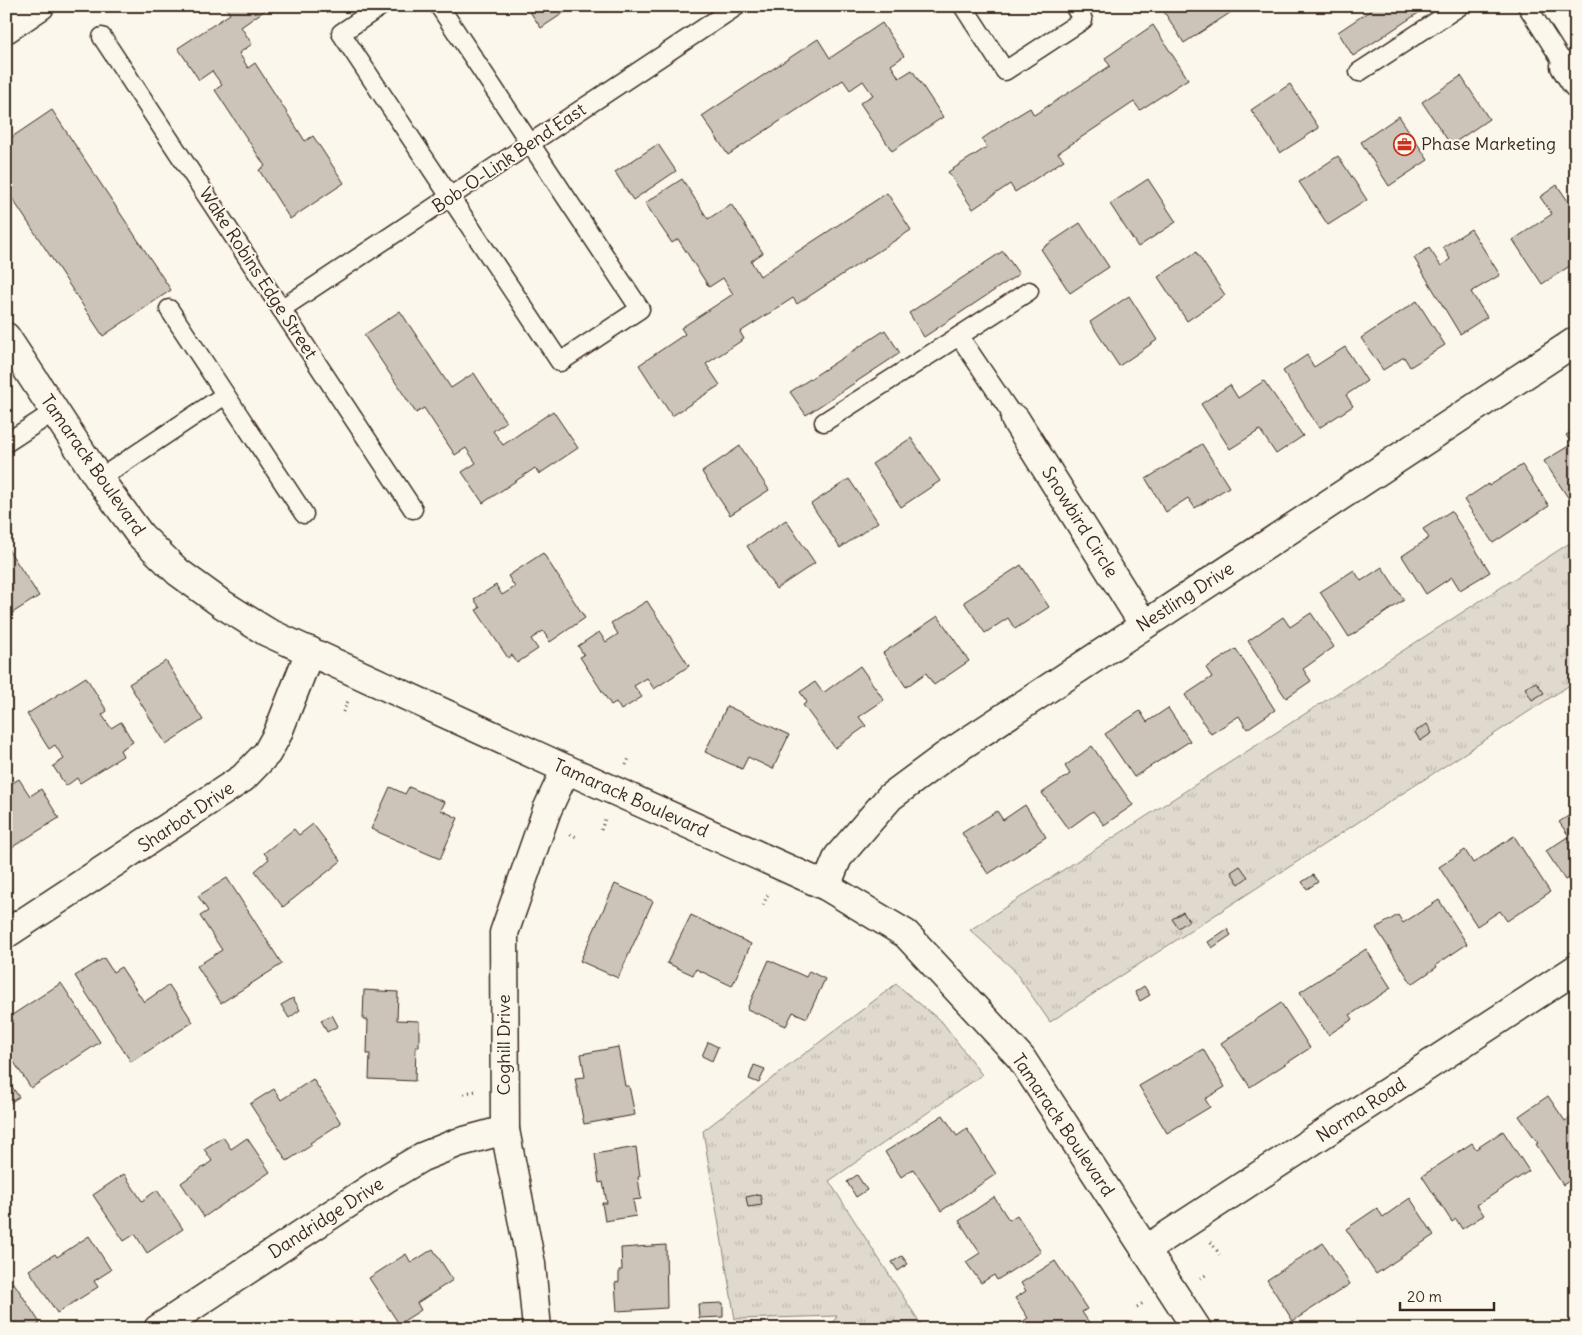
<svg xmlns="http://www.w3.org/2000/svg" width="1582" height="1335" font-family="Delius,sans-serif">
<defs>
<pattern id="grass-tufts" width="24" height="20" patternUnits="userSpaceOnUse" patternTransform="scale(1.25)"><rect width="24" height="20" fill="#dfd9ce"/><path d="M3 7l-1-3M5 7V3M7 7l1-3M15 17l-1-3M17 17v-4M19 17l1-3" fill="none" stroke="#c0bab0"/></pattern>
</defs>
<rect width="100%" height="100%" fill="#fbf7ec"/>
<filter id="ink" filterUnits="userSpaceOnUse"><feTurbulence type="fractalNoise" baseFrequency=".02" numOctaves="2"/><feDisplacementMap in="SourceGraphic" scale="10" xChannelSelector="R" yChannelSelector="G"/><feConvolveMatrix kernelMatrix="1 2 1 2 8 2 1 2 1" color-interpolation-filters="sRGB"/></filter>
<g filter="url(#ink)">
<!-- grass -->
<g fill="url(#grass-tufts)" stroke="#8d8276">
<path d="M1576 539V681L1050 1022 1013 969 970 930Z"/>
<path d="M896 984 943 1023 982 1075 829 1181 924 1329H829L837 1316 735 1319 703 1131Z"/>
</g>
<!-- building -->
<g fill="#ccc4b9" stroke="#3b2a1e">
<path d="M225 6H271L241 27 252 44 239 53 248 68 255 63 305 141 313 136 344 183 290 219 259 170 265 166 215 90 222 85 212 71 199 80 178 48 230 14Z"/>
<path d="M526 6H574L541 28Z"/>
<path d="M602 6H614L606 12Z"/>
<path d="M1169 6H1238L1239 7 1184 43 1163 10Z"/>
<path d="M1377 6H1429L1353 56 1338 32Z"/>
<path d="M882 23 904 56 891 65 899 78 912 70 943 117 892 151 860 103 873 95 863 81 850 90 843 80 728 155 702 116 818 39 830 58Z"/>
<path d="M1153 25 1188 79 1140 110 1134 102 1058 153 1064 160 1015 192 1010 184 973 209 948 172 987 147 982 139 1005 123 1030 108 1034 115 1110 66 1105 58Z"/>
<path d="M1461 76 1489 119 1451 145 1422 102Z"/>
<path d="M1290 84 1319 128 1280 153 1251 110Z"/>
<path d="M52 110 171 290 103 336 6 189V141Z"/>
<path d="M1399 116 1428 160 1389 186 1361 142Z"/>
<path d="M658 144 676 171 633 200 615 172Z"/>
<path d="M1338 156 1367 200 1328 225 1299 182Z"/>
<path d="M682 179 708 219 731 204 763 253 751 261 760 276 887 193 911 230 797 304 793 298 740 332 744 339 706 364 720 385 672 416 639 365 685 334 681 328 733 294 723 278 709 287 678 239 672 243 645 203Z"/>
<path d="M1148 179 1176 222 1138 247 1110 204Z"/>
<path d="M1557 185 1576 213V262L1542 284 1513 240 1552 214 1540 197Z"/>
<path d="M1080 223 1109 267 1070 293 1041 249Z"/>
<path d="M1471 229 1500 275 1471 292 1487 317 1460 334 1414 258 1429 248 1441 266 1450 259 1443 247Z"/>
<path d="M1003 251 1019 274 924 337 909 313Z"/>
<path d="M1196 252 1225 295 1187 321 1158 277Z"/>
<path d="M1129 296 1157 340 1119 366 1090 322Z"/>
<path d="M1417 301 1445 345 1410 367 1404 357 1383 370 1361 338Z"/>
<path d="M400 311 451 388 474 373 506 422 493 431 503 445 553 411 578 448 539 474 535 468 483 503 462 472 476 463 466 448 455 455 424 408 416 413 364 335Z"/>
<path d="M885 330 900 353 806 415 790 392Z"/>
<path d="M1345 347 1367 381 1346 395 1353 406 1319 428 1283 371 1307 355 1314 367Z"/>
<path d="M1264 381 1303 436 1276 454 1260 430 1230 449 1201 404 1230 385 1238 398Z"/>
<path d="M1576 429V495L1569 499 1544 461 1572 444 1566 435Z"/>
<path d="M911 438 940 481 901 507 872 464Z"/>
<path d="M1202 444 1229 487 1195 508 1188 498 1166 512 1146 479Z"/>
<path d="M740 446 769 490 730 515 702 472Z"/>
<path d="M1522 465 1549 506 1493 543 1464 500 1488 484 1489 486Z"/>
<path d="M849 479 878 522 840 548 811 504Z"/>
<path d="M1451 511 1490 572 1460 590 1452 577 1426 594 1402 556 1429 538 1423 529Z"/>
<path d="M786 520 815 563 776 589 747 546Z"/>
<path d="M6 546 39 596 6 617Z"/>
<path d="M543 553 585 618 550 642 543 631 531 639 538 649 517 663 512 655 508 658 476 610 480 608 474 599 496 585 502 595 515 587 508 576Z"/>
<path d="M1021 565 1049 607 1015 629 1008 618 985 633 964 602Z"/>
<path d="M1382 567 1404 600 1349 637 1320 592 1354 570 1361 581Z"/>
<path d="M647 601 689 666 654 689 647 678 634 686 642 697 621 710 616 702 611 705 607 699 580 657 584 655 578 646 599 632 606 642 618 634 611 623Z"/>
<path d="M1311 613 1334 647 1303 669 1311 681 1286 698 1248 641 1283 617 1290 627Z"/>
<path d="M938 616 969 661 934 685 926 673 906 687 883 653Z"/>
<path d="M1236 649 1275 710 1247 729 1239 716 1211 734 1185 695 1212 677 1206 668Z"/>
<path d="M166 661 203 720 166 744 129 684Z"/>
<path d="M860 666 884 700 859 717 866 726 835 748 803 705 807 702 800 692 815 682 823 693Z"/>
<path d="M86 677 107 711 102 715 111 728 121 722 133 742 120 750 123 756 80 783 77 778 66 786 53 766 64 759 55 745 49 749 27 714Z"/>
<path d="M1536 682 1544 693 1532 700 1525 688Z"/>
<path d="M727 706 789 735 773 769 748 757 742 769 705 752Z"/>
<path d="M1168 708 1190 741 1134 777 1105 734 1140 711 1147 722Z"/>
<path d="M1427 724 1432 733 1420 741 1415 732Z"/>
<path d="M1092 746 1133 805 1104 825 1093 811 1068 829 1042 793 1070 774 1065 766Z"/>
<path d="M19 779 30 796 41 789 59 818 6 851V787Z"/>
<path d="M390 787 405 794 409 787 445 802 441 810 458 818 440 859 371 829Z"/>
<path d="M1025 805 1046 837 988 874 962 833 997 811 1003 820Z"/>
<path d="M1576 811V874L1565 880 1546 851 1569 836 1559 822Z"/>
<path d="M313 824 341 861 283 907 255 871 269 859 264 853 294 829 299 835Z"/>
<path d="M1514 836 1550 892 1507 921 1500 911 1477 926 1439 867 1465 850 1473 863Z"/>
<path d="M1240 866 1248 877 1239 884 1231 872Z"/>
<path d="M1313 875 1318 882 1307 889 1302 882Z"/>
<path d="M227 878 282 964 221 1003 197 966 222 950 200 916 208 911 198 896Z"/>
<path d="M615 884 653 901 618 978 580 961Z"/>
<path d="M1439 900 1467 944 1436 965 1437 967 1412 984 1376 928 1398 915 1403 923Z"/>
<path d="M1183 912 1189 921 1178 928 1172 919Z"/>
<path d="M691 915 751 944 732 986 696 969 693 975 667 963Z"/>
<path d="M1227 929 1231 935 1212 948 1208 942Z"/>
<path d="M1366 949 1391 988 1350 1015 1353 1019 1328 1035 1300 992Z"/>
<path d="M104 958 113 972 121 967 144 1002 169 985 193 1022 131 1062 75 976Z"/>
<path d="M769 960 806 977 809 971 825 979 807 1018 793 1012 786 1026 747 1009Z"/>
<path d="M61 983 100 1042 31 1088 6 1050V1019Z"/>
<path d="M1144 986 1150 995 1140 1001 1135 992Z"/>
<path d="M364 990 398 992 397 1020 419 1021V1047H416L415 1081 369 1079 370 1054H367L368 1020H363Z"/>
<path d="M293 998 300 1010 289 1018 281 1005Z"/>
<path d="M1281 1003 1310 1048 1250 1087 1221 1043Z"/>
<path d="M332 1015 338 1026 327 1032 321 1020Z"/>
<path d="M708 1042 718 1047 712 1061 702 1056Z"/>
<path d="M618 1047 625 1086H629L635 1115 584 1124 575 1078 585 1077 581 1054Z"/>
<path d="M1203 1049 1225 1087 1205 1099 1210 1107 1167 1133 1139 1086Z"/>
<path d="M754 1065 765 1069 759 1083 749 1079Z"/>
<path d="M6 1078 19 1097 6 1105Z"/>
<path d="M313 1079 341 1123 310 1143 312 1145 287 1161 250 1104 274 1089 281 1100Z"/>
<path d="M1548 1096 1565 1121 1576 1114V1176L1563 1185 1536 1144 1538 1143 1519 1116Z"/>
<path d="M943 1115 957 1136 967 1129 996 1174 941 1211 913 1169 901 1177 885 1152Z"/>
<path d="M1503 1131 1529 1171 1477 1205 1484 1215 1462 1229 1456 1219 1452 1222 1422 1176 1472 1143 1476 1149Z"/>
<path d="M223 1137 231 1149 247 1138 270 1172 204 1217 181 1183 212 1161 204 1149Z"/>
<path d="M636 1147 640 1176 638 1177 641 1199 633 1200 636 1216 605 1221 602 1203H607L603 1182 599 1183 595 1154Z"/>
<path d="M124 1174 142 1201 157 1190 183 1229 147 1253 135 1234 124 1241 93 1195Z"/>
<path d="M857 1175 867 1190 856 1197 847 1182Z"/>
<path d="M760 1194 762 1205 748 1207 746 1197Z"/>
<path d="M994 1197 1009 1220 1017 1215 1041 1252 997 1280 994 1275 981 1283 966 1262 980 1253 959 1221Z"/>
<path d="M1410 1198 1434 1235 1376 1274 1346 1229 1377 1208 1383 1217Z"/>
<path d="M89 1236 111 1270 94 1281 98 1287 57 1313 29 1270 55 1254 57 1257Z"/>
<path d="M1323 1243 1350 1284 1293 1321 1267 1280Z"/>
<path d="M666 1245 667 1308 617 1311 615 1283 619 1282V1270H622L621 1248Z"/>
<path d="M433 1249 453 1280 417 1303 421 1310 399 1324 369 1278 406 1254 411 1263Z"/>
<path d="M902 1256 908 1264 898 1271 892 1262Z"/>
<path d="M1055 1261 1087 1309 1082 1312 1092 1327 1089 1329H1020L1018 1325 1028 1318 1015 1298 1026 1291 1021 1283Z"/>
<path d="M14 1283 40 1323 32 1329H6V1288Z"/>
<path d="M723 1303V1317L699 1318 698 1304Z"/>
</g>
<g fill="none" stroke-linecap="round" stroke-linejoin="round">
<defs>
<g id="service">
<path d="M381 6 341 33 560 362 640 309 439 6"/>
<path d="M963 6 1005 71 1083 20 1074 6"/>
<path d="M1527 6 1565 66"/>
<path d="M102 37 413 509"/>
<path d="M1359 72 1460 6"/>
<path d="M169 309 304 514"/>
<path d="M281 309 737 6"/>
<path d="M959 336 1029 291"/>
<path d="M824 422 959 336 1015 419"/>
<path d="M6 443 55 411"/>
<path d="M99 479 225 395"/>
</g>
<g id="minor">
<path d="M6 29 40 6"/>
<path d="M1565 66 1576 83"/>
<path d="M1015 419 1144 625"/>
<path d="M826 886 838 857 890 797 944 757 1576 341"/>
<path d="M6 934 243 778 267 753 277 735 310 651"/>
<path d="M1145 1250 1576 969"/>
<path d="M158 1329 385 1179 422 1157 457 1143 505 1130"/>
<path d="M537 1329 531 1264 505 1130 504 933 547 810 566 769"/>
</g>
<path id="tertiary" d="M6 337 99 479 140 535 178 572 222 604 267 632 566 769 826 886 906 934 1021 1058 1197 1329"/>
</defs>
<!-- service casing -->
<use href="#service" stroke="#3b2a1e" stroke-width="21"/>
<!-- minor casing -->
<use href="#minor" stroke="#3b2a1e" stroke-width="31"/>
<!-- tertiary casing -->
<use href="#tertiary" stroke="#3b2a1e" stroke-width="31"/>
<!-- path -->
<g stroke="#3b2a1e" stroke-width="3" stroke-dasharray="1 4" stroke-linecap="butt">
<path d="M343 712 348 701"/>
<path d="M626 765 629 758"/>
<path d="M601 830 605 819"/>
<path d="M570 834 579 838"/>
<path d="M763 905 769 892"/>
<path d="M464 1093 476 1091"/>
<path d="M1211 1242 1220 1255"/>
<path d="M1200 1278 1208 1274"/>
<path d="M1137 1307 1145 1302"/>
</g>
<!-- service -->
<use href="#service" stroke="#fbf7ec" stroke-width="18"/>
<!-- minor -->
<use href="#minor" stroke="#fbf7ec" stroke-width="28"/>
<!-- tertiary -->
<use href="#tertiary" stroke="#fbf7ec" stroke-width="28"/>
</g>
</g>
<!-- icons -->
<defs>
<symbol id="office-ring" viewBox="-11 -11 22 22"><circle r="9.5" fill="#fbf7ec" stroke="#c8321e" stroke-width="1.5"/><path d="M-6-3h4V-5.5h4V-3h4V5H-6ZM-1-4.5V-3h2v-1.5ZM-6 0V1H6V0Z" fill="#c8321e"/></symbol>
</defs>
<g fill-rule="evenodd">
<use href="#office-ring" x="1392" y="132" width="25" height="25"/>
</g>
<g text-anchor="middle" stroke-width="4" stroke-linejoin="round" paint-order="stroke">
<!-- poi labels -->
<g font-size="18" fill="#3b2a1e" stroke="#fbf7ec" text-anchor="start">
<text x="1421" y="150">Phase Marketing</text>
</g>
<!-- street labels -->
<g font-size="18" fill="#3b2a1e" stroke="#fbf7ec">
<text transform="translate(509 158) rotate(-34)" y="6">Bob-O-Link Bend East</text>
<text transform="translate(258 273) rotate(57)" y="6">Wake Robins Edge Street</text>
<text transform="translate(93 465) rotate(55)" y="6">Tamarack Boulevard</text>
<text transform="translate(1080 522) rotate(58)" y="6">Snowbird Circle</text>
<text transform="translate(1185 597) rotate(-33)" y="6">Nestling Drive</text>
<text transform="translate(631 798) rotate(24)" y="6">Tamarack Boulevard</text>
<text transform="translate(186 817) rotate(-34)" y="6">Sharbot Drive</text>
<text transform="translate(504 1045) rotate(-90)" y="6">Coghill Drive</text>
<text transform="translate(1361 1110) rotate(-33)" y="6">Norma Road</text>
<text transform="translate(1063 1125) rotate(56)" y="6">Tamarack Boulevard</text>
<text transform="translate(326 1218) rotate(-33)" y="6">Dandridge Drive</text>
</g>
</g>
<!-- margin -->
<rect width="1582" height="1335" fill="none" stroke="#fbf7ec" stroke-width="25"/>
<rect x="12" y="12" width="1557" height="1310" fill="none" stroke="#3b2a1e" stroke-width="2" filter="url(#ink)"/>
<!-- scale -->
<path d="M1400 1302v8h94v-8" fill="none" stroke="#3b2a1e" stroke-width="2.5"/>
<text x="1407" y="1302" font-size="15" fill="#3b2a1e" stroke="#fbf7ec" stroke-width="4" paint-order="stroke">20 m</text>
</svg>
